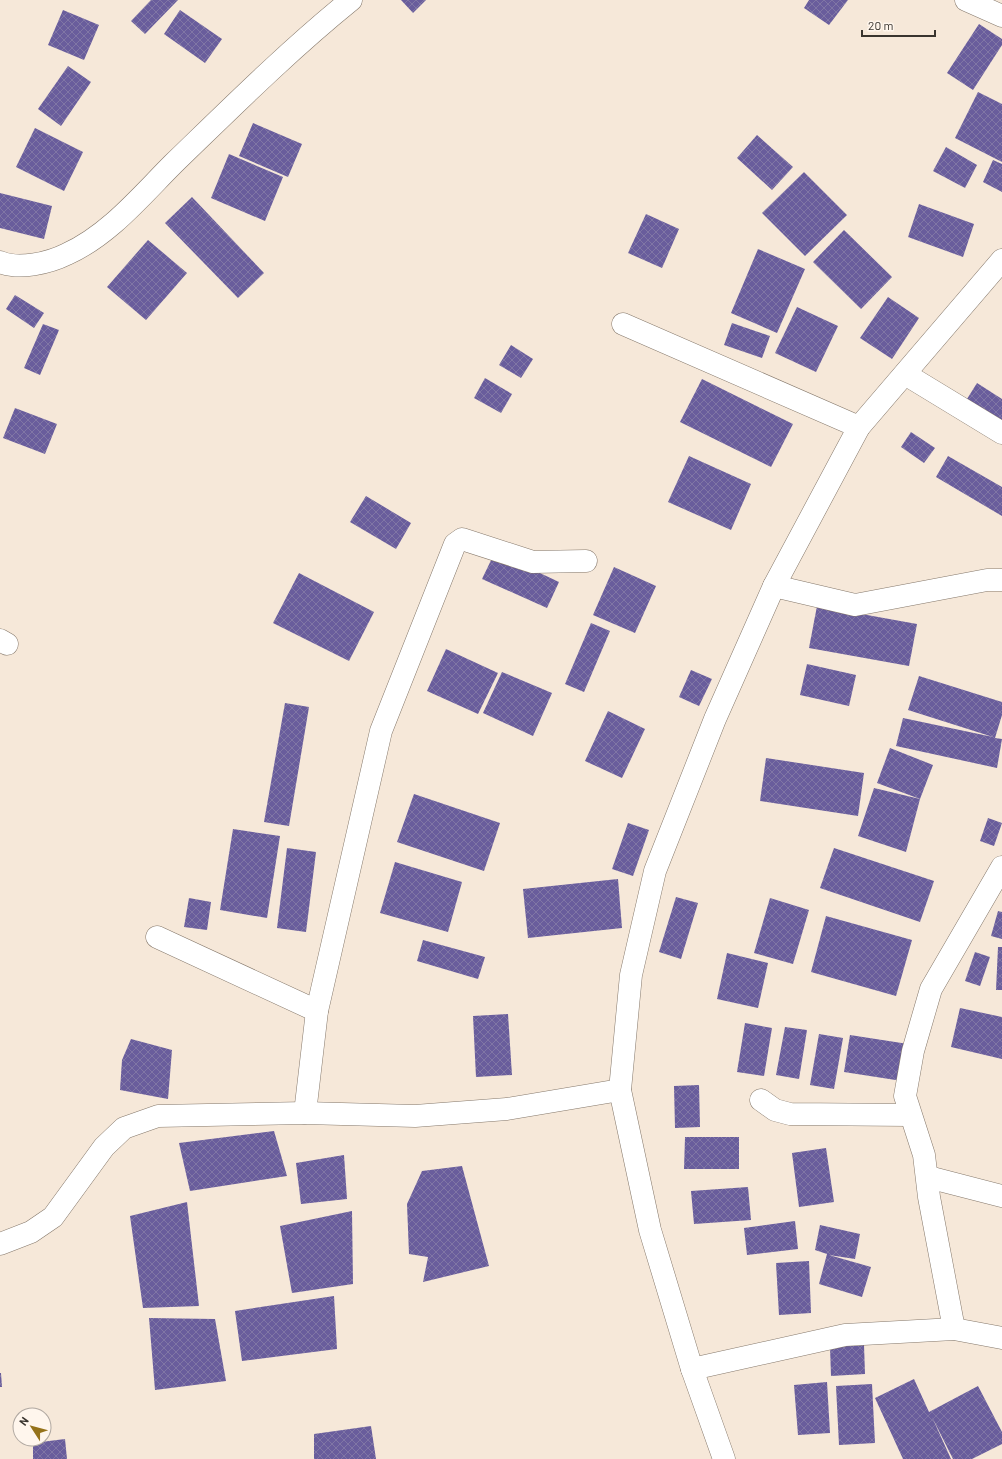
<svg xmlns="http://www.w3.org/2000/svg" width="1002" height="1459" font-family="Barlow,sans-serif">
<defs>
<pattern id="building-cross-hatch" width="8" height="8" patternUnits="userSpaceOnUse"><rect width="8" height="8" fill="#695d9c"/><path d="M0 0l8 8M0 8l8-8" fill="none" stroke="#8076a5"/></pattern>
</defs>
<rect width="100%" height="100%" fill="#f6e8d9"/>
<!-- building -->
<g fill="url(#building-cross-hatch)">
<path d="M151 0H178L145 34 131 21Z"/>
<path d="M401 0H426L413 13Z"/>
<path d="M809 0H848L829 25 804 8Z"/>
<path d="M63 10 99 25 84 60 48 45Z"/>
<path d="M180 10 222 39 205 63 164 34Z"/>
<path d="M979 24 1002 39V45L973 90 947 73Z"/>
<path d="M68 66 91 82 61 126 38 109Z"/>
<path d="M978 92 1002 104V162L955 138Z"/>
<path d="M253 123 302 144 288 177 239 156Z"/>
<path d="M35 128 83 152 64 191 16 167Z"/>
<path d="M757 135 793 167 772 190 737 158Z"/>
<path d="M946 147 977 165 965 188 933 171Z"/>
<path d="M229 154 283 177 265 221 211 198Z"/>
<path d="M993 160 1002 164V192L983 182Z"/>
<path d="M804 172 847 215 805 256 762 213Z"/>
<path d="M0 193 52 206 44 239 0 228Z"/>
<path d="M192 197 264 273 238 298 165 223Z"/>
<path d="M919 204 974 224 963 257 908 237Z"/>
<path d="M646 214 679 229 662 268 628 253Z"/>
<path d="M844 230 892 277 861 309 813 262Z"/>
<path d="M148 240 187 273 146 320 107 287Z"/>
<path d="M758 249 805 269 777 333 731 313Z"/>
<path d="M15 295 44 313 34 328 6 309Z"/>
<path d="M888 297 919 318 892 359 860 338Z"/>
<path d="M797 307 838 326 816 372 775 353Z"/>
<path d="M732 323 770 336 762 358 724 345Z"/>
<path d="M43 324 59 330 40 375 24 368Z"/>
<path d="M511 345 533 359 521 378 499 365Z"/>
<path d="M485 378 512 394 501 413 474 398Z"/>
<path d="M702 379 793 424 771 467 680 422Z"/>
<path d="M977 383 1002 399V444L957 415Z"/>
<path d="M15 408 57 424 45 454 3 438Z"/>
<path d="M911 432 935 448 924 463 901 447Z"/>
<path d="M689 456 751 484 731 530 668 502Z"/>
<path d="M948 456 1002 487V516L936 477Z"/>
<path d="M366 496 411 523 396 549 350 522Z"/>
<path d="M495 552 559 582 547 608 482 579Z"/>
<path d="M614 567 656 586 635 633 593 615Z"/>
<path d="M299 573 374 612 349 661 273 623Z"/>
<path d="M817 606 917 624 909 666 809 648Z"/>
<path d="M591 623 610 631 584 692 565 684Z"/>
<path d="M446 649 498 673 478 714 427 691Z"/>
<path d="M807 664 856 675 849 706 800 695Z"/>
<path d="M691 670 712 679 699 706 679 697Z"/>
<path d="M502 672 552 693 533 736 483 713Z"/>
<path d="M919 676 1002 702V715L995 738 1002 739 997 768 896 746 903 718 993 737 908 710Z"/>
<path d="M285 703 309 707 289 826 264 822Z"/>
<path d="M608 711 645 729 622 778 585 761Z"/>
<path d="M890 748 933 765 920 799 877 783Z"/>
<path d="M766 758 864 773 858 816 760 801Z"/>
<path d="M874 788 920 799 906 852 858 836Z"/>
<path d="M414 794 500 823 484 871 397 842Z"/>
<path d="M988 818 1002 823 994 846 980 841Z"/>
<path d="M628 823 649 830 633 876 612 869Z"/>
<path d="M233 829 280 836 267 918 220 910Z"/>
<path d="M287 848 316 852 306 932 277 928Z"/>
<path d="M834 848 934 881 920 922 820 888Z"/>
<path d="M395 862 462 882 448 932 380 913Z"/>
<path d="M618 879 622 928 528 938 523 889Z"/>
<path d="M676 897 698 903 681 959 659 952Z"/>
<path d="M189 898 211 902 207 930 184 927Z"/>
<path d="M770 898 809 910 793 964 754 953Z"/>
<path d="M998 911 1002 912V939L991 936Z"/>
<path d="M826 916 912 940 896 996 811 972Z"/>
<path d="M423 940 485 957 478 979 417 961Z"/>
<path d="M998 947H1002V990H996Z"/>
<path d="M975 952 990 957 980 986 965 981Z"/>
<path d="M727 953 768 963 758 1008 717 999Z"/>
<path d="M960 1008 1002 1017V1059L951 1047Z"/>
<path d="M508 1014 512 1075 476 1077 473 1016Z"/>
<path d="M745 1023 772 1028 764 1076 737 1072Z"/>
<path d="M785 1027 807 1030 799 1079 776 1075Z"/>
<path d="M819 1034 843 1038 834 1089 810 1085Z"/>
<path d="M850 1035 908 1044 902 1081 844 1072Z"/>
<path d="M131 1039 172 1050 168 1099 120 1090 122 1060Z"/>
<path d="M699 1085 700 1127 675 1128 674 1086Z"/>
<path d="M274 1131 287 1176 190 1191 179 1143Z"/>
<path d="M685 1137H739V1169H684Z"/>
<path d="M826 1148 834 1202 799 1207 792 1153Z"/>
<path d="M344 1155 347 1199 301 1204 296 1163Z"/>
<path d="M462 1166 489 1266 423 1282 428 1257 409 1254 407 1204 422 1171Z"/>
<path d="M748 1187 751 1220 694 1224 691 1191Z"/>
<path d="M187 1202 199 1306 143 1308 130 1216Z"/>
<path d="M352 1211 353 1284 292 1293 280 1226Z"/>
<path d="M795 1221 798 1249 747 1255 744 1228Z"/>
<path d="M820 1225 860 1234 855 1259 829 1255 871 1267 862 1297 819 1284 827 1254 815 1250Z"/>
<path d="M809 1261 811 1313 779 1315 776 1263Z"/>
<path d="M334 1296 337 1349 242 1361 235 1311Z"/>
<path d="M149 1318 215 1319 226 1381 155 1390Z"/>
<path d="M864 1345 865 1374 831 1376 830 1347Z"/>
<path d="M0 1373H1L2 1387H0Z"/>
<path d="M914 1379 929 1412 978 1386 1002 1432V1444L972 1459H953L932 1417 951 1459H903L875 1398Z"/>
<path d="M827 1382 830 1433 798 1435 794 1385Z"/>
<path d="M872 1384 875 1443 839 1445 836 1386Z"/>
<path d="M371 1426 376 1459H314V1434Z"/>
<path d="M65 1439 67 1459H33V1443Z"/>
</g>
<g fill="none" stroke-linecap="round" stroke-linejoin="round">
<defs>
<g id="street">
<path d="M966 0 1002 16"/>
<path d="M0 262C19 270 49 263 67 254 109 235 141 196 173 164 231 108 288 51 351 0"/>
<path d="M623 324 859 427"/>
<path d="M905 374 1002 433"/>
<path d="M774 586 855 605 987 580H1002"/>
<path d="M0 640 7 644"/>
<path d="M157 937 317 1011"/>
<path d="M761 1100 775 1110 790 1114 910 1115"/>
<path d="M305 1113 317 1011 381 731 455 544 462 539 533 562 586 561"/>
<path d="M928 1177 1002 1196"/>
<path d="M0 1244 31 1232 53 1217 104 1147 124 1128 158 1116 305 1113 415 1116 507 1109 620 1090"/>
<path d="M954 1329 929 1197 924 1155 905 1096 913 1051 931 989 1002 867"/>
<path d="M692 1369 845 1335 954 1329 1002 1338"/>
<path d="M724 1459 692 1369 650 1230 620 1090 631 975 655 871 715 719 774 586 859 427 1002 260"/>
</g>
</defs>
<!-- street casing -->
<use href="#street" stroke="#85786b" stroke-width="23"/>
<!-- street -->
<use href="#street" stroke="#fff" stroke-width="22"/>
</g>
<!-- north arrow -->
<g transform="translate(32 1427) rotate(306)"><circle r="19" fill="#fff6ed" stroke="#b0a8a1"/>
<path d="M0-3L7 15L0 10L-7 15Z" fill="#95721a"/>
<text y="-6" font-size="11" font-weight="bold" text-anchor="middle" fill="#39342e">N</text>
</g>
<!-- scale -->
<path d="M862 30v6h73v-6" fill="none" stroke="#39342e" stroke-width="2"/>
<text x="868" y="30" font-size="12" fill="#39342e" stroke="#fff6ed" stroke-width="3" paint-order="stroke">20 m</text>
</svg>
